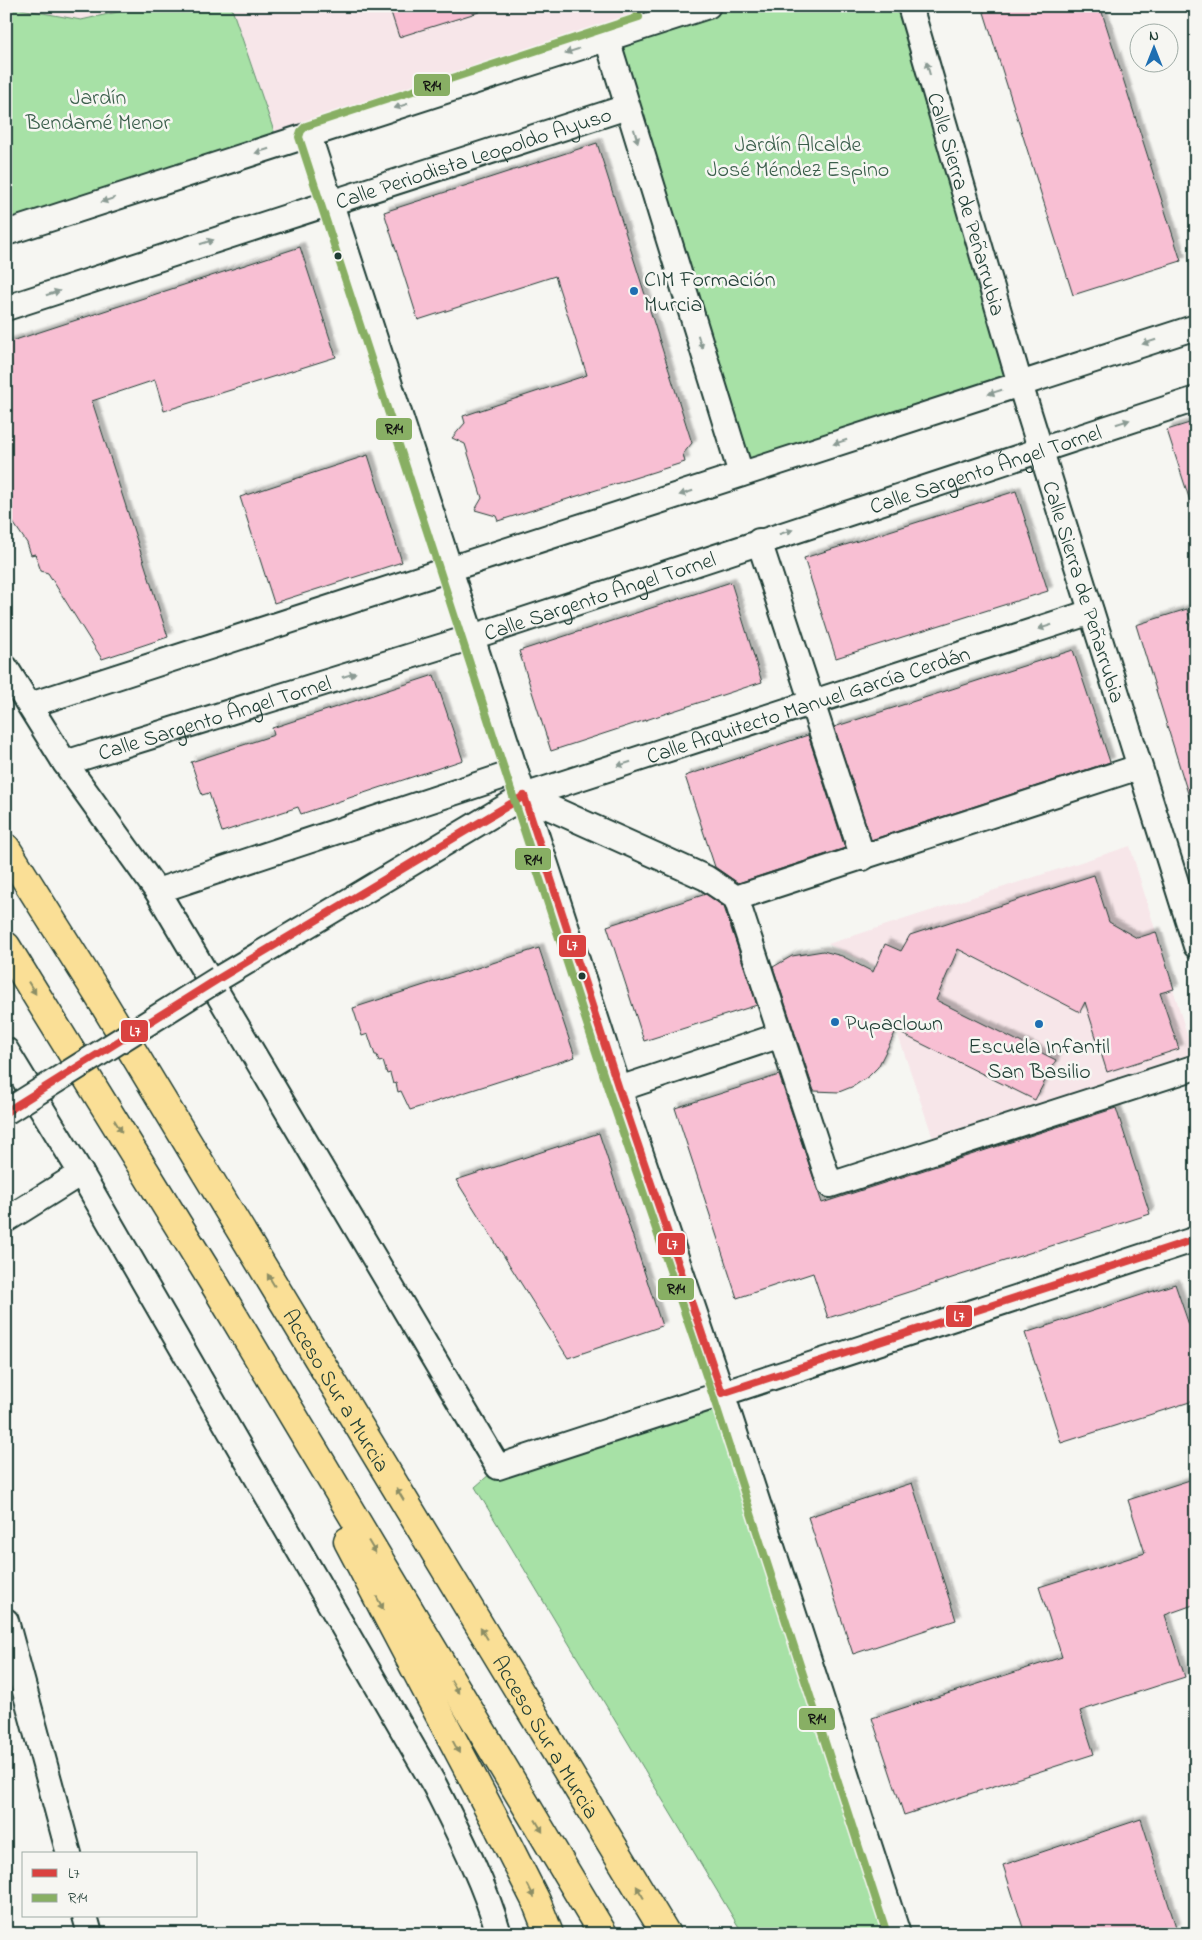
<svg xmlns="http://www.w3.org/2000/svg" width="1202" height="1940" font-family="'Indie Flower',sans-serif">
<defs>
<filter id="shadow"><feDropShadow dx="4.5" dy="-4.5" stdDeviation="1" flood-color="#0004"/></filter>
</defs>
<rect width="100%" height="100%" fill="#f6f6f2"/>
<filter id="ink" filterUnits="userSpaceOnUse"><feTurbulence type="fractalNoise" baseFrequency=".02" numOctaves="2"/><feDisplacementMap in="SourceGraphic" scale="10" xChannelSelector="R" yChannelSelector="G"/><feConvolveMatrix kernelMatrix="1 2 1 2 8 2 1 2 1" color-interpolation-filters="sRGB"/></filter>
<g filter="url(#ink)">
<!-- built -->
<g fill="#f7e6e9">
<path d="M20 6H145L81 20 21 9Z"/>
<path d="M231 6H646L651 24 279 146Z"/>
<path d="M1130 846 1194 1058 934 1141 875 967 828 944Z"/>
</g>
<!-- green -->
<g fill="#a7e1a6" stroke="#638f6d">
<path d="M6 6H20L21 9 81 20 145 6H231L279 146 6 233Z"/>
<path d="M646 6H910L1020 384 741 474 607 39 651 24Z"/>
<path d="M722 1393 898 1934H743L475 1487 498 1467Z"/>
</g>
<!-- building -->
<g fill="#f8bfd3" stroke="#1f3d34" filter="url(#shadow)">
<path d="M389 6H478L479 12 399 37Z"/>
<path d="M982 6H1100L1181 261 1073 295Z"/>
<path d="M597 143 692 443 683 454 685 462 498 521 496 516 475 510 482 498 465 444 452 438 465 423 463 416 587 375 555 276 418 320 384 212Z"/>
<path d="M300 247 336 357 164 411 155 380 92 401 168 637 102 659 48 573 41 571 35 554 31 555 27 543 6 512V343Z"/>
<path d="M1196 421V503L1191 504 1167 430Z"/>
<path d="M368 455 402 562 274 603 240 497Z"/>
<path d="M1016 491 1048 591 836 658 804 558Z"/>
<path d="M731 582 762 682 551 751 519 651Z"/>
<path d="M1187 609 1196 638V799L1190 800 1136 625Z"/>
<path d="M1073 650 1110 762 871 840 834 727Z"/>
<path d="M434 675 463 760 301 814 298 807 222 832 209 793 202 795 191 762 274 735 272 728Z"/>
<path d="M808 735 845 848 738 883 715 867 685 776Z"/>
<path d="M1094 875 1109 922 1137 938 1156 932 1174 989 1160 993 1179 1049 1107 1072 1085 1002 1080 1012 958 949 936 1000 1056 1060 1035 1100 896 1031 878 1067 869 1076 854 1086 839 1092 814 1091 773 967 792 956 823 951 842 956 873 972 885 944 901 951 910 935Z"/>
<path d="M706 894 724 907 757 1005 644 1041 607 926Z"/>
<path d="M539 948 575 1057 410 1110 401 1091 398 1092 396 1083 393 1084 390 1073 387 1074 383 1061 379 1062 377 1055H375L368 1034 362 1036 353 1008Z"/>
<path d="M779 1075 822 1203 1116 1108 1150 1214 828 1318 813 1273 737 1298 675 1108Z"/>
<path d="M599 1133 662 1326 568 1358 456 1180Z"/>
<path d="M1175 1284 1196 1345V1400L1061 1443 1025 1333Z"/>
<path d="M1196 1478V1604L1165 1615 1185 1677 1080 1711 1094 1754 904 1815 872 1718 1062 1657 1039 1587 1145 1553 1128 1500Z"/>
<path d="M912 1483 956 1620 853 1654 808 1517Z"/>
<path d="M1141 1819 1176 1927 1161 1934H1025L1003 1865Z"/>
</g>
<g fill="none" stroke-linecap="round" stroke-linejoin="round">
<defs>
<g id="street">
<path id="s1" d="M910 6 1020 384 1196 946"/>
<path d="M607 39 741 474"/>
<path d="M309 136 619 1089 722 1393 898 1934"/>
<path d="M6 233 708 6"/>
<path id="s2" d="M6 308 627 107"/>
<path d="M759 541 863 858"/>
<path id="s3" d="M6 668 65 763 472 637 1196 399"/>
<path d="M30 705 1196 327"/>
<path d="M65 763 157 891 498 1467 1196 1239"/>
<path d="M1139 767 736 898 830 1185 1196 1067"/>
<path d="M524 796 706 878 736 898"/>
<path d="M157 891 516 772"/>
<path id="s4" d="M218 979 524 796 1091 612"/>
<path d="M6 1050 81 1173 435 1786C459 1834 484 1882 499 1934"/>
<path d="M619 1089 781 1035"/>
<path d="M6 1220 81 1173"/>
<path d="M6 1621 69 1854"/>
<path d="M85 1916 90 1934"/>
</g>
<g id="highway">
<path id="s5" d="M6 848 96 991 666 1934"/>
<path d="M6 946 212 1280 603 1934"/>
<path d="M348 1541 497 1824 536 1901 549 1934"/>
</g>
</defs>
<!-- street casing -->
<use href="#street" stroke="#1f3d34" stroke-width="28"/>
<!-- highway casing -->
<use href="#highway" stroke="#1f3d34" stroke-width="31"/>
<!-- street -->
<use href="#street" stroke="#f6f6f2" stroke-width="24"/>
<!-- highway -->
<use href="#highway" stroke="#fadf96" stroke-width="28"/>
<defs>
<path id="street-bridge" d="M6 1112 218 979"/>
</defs>
<!-- street-bridge casing -->
<use href="#street-bridge" stroke="#1f3d34" stroke-width="28" stroke-linecap="butt"/>
<!-- street-bridge -->
<use href="#street-bridge" stroke="#f6f6f2" stroke-width="24"/>
<defs>
<g id="bus-1">
<path d="M524 796 619 1089 722 1393"/>
<path d="M6 1112 218 979 524 796"/>
<path d="M722 1393 1196 1239"/>
</g>
<path id="bus-2" d="M636 9 639 17 306 126 301 131 299 137 609 1092 713 1396 887 1934"/>
</defs>
<!-- bus-1 casing -->
<use href="#bus-1" stroke="#f6f6f2" stroke-width="11"/>
<!-- bus-2 casing -->
<use href="#bus-2" stroke="#f6f6f2" stroke-width="11"/>
<!-- bus-1 -->
<use href="#bus-1" stroke="#da4240" stroke-width="8"/>
<!-- bus-2 -->
<use href="#bus-2" stroke="#88af64" stroke-width="8"/>
</g>
<!-- one-way arrows -->
<defs><path id="oneway-solid" d="M-6-.8H1V-3.2L6.5 0L1 3.2V.8H-6Z" transform="scale(1.25)"/></defs>
<g fill="#8a9a93">
<use href="#oneway-solid" transform="translate(572 51) rotate(162)"/>
<use href="#oneway-solid" transform="translate(928 68) rotate(-106)"/>
<use href="#oneway-solid" transform="translate(401 106) rotate(162)"/>
<use href="#oneway-solid" transform="translate(636 136) rotate(73)"/>
<use href="#oneway-solid" transform="translate(262 151) rotate(162)"/>
<use href="#oneway-solid" transform="translate(108 200) rotate(162)"/>
<use href="#oneway-solid" transform="translate(207 242) rotate(-18)"/>
<use href="#oneway-solid" transform="translate(53 293) rotate(-18)"/>
<use href="#oneway-solid" transform="translate(700 342) rotate(73)"/>
<use href="#oneway-solid" transform="translate(1149 342) rotate(162)"/>
<use href="#oneway-solid" transform="translate(995 392) rotate(162)"/>
<use href="#oneway-solid" transform="translate(1123 422) rotate(-18)"/>
<use href="#oneway-solid" transform="translate(840 442) rotate(162)"/>
<use href="#oneway-solid" transform="translate(686 493) rotate(162)"/>
<use href="#oneway-solid" transform="translate(786 532) rotate(-18)"/>
<use href="#oneway-solid" transform="translate(1045 627) rotate(162)"/>
<use href="#oneway-solid" transform="translate(349 675) rotate(-17)"/>
<use href="#oneway-solid" transform="translate(624 764) rotate(162)"/>
</g>
<g fill="#8c8e65">
<use href="#oneway-solid" transform="translate(32 988) rotate(58)"/>
<use href="#oneway-solid" transform="translate(118 1126) rotate(58)"/>
<use href="#oneway-solid" transform="translate(271 1280) rotate(-121)"/>
<use href="#oneway-solid" transform="translate(400 1494) rotate(-121)"/>
<use href="#oneway-solid" transform="translate(372 1547) rotate(59)"/>
<use href="#oneway-solid" transform="translate(380 1603) rotate(62)"/>
<use href="#oneway-solid" transform="translate(484 1633) rotate(-121)"/>
<use href="#oneway-solid" transform="translate(455 1687) rotate(59)"/>
<use href="#oneway-solid" transform="translate(456 1747) rotate(62)"/>
<use href="#oneway-solid" transform="translate(539 1826) rotate(59)"/>
<use href="#oneway-solid" transform="translate(531 1891) rotate(63)"/>
<use href="#oneway-solid" transform="translate(640 1892) rotate(-121)"/>
</g>
</g>
<!-- markers -->
<g fill="#1f3d34" stroke="#f6f6f2" stroke-width="2">
<circle cx="338" cy="256" r="4.5"/>
<circle cx="582" cy="976" r="4.5"/>
</g>
<g fill="#1f6fb2" stroke="#f6f6f2" stroke-width="2">
<circle cx="634" cy="291" r="5"/>
<circle cx="835" cy="1022" r="5"/>
<circle cx="1039" cy="1024" r="5"/>
</g>
<g text-anchor="middle" stroke-width="5" stroke-linejoin="round" paint-order="stroke">
<!-- park labels -->
<g font-size="22" fill="#3a5e4b" stroke="#f6f6f2">
<text x="98" y="104">Jardín<tspan x="98" dy="25">Bendamé Menor</tspan></text>
<text x="798" y="151">Jardín Alcalde<tspan x="798" dy="25">José Méndez Espino</tspan></text>
</g>
<!-- street labels -->
<g font-size="22" fill="#1f3d34" stroke="#f6f6f2">
<text dy="8" stroke="none"><textPath href="#s2" startOffset="491">Calle Periodista Leopoldo Ayuso</textPath></text>
<text dy="8" stroke="none"><textPath href="#s1" startOffset="206">Calle Sierra de Peñarrubia</textPath></text>
<text dy="8" stroke="none"><textPath href="#s3" startOffset="1078">Calle Sargento Ángel Tornel</textPath></text>
<text dy="8" stroke="none"><textPath href="#s1" startOffset="611">Calle Sierra de Peñarrubia</textPath></text>
<text dy="8" stroke="none"><textPath href="#s3" startOffset="672">Calle Sargento Ángel Tornel</textPath></text>
<text dy="8" stroke="none"><textPath href="#s4" startOffset="655">Calle Arquitecto Manuel García Cerdán</textPath></text>
<text dy="8" stroke="none"><textPath href="#s3" startOffset="268">Calle Sargento Ángel Tornel</textPath></text>
<text dy="8" stroke="none"><textPath href="#s5" startOffset="635">Acceso Sur a Murcia</textPath></text>
<text dy="8" stroke="none"><textPath href="#s5" startOffset="1040">Acceso Sur a Murcia</textPath></text>
</g>
<!-- poi labels -->
<g font-size="22" fill="#1f3d34" stroke="#f6f6f2" text-anchor="start">
<text x="644" y="286">CIM Formación<tspan x="644" dy="25">Murcia</tspan></text>
<text x="845" y="1030">Pupaclown</text>
<text x="1039" y="1053" text-anchor="middle">Escuela Infantil<tspan x="1039" dy="25">San Basilio</tspan></text>
</g>
</g>
<g stroke="#f6f6f2" stroke-width="2">
<rect x="413" y="73" width="38" height="24" rx="5" fill="#88af64"/>
<rect x="375" y="417" width="38" height="24" rx="5" fill="#88af64"/>
<rect x="514" y="847" width="38" height="24" rx="5" fill="#88af64"/>
<rect x="558" y="934" width="29" height="24" rx="5" fill="#da4240"/>
<rect x="120" y="1019" width="29" height="24" rx="5" fill="#da4240"/>
<rect x="657" y="1232" width="29" height="24" rx="5" fill="#da4240"/>
<rect x="657" y="1277" width="38" height="24" rx="5" fill="#88af64"/>
<rect x="945" y="1304" width="28" height="24" rx="5" fill="#da4240"/>
<rect x="798" y="1707" width="38" height="24" rx="5" fill="#88af64"/>
</g>
<g font-size="14" text-anchor="middle" font-weight="bold" fill="#fff">
<text x="572" y="950">L7</text>
<text x="135" y="1036">L7</text>
<text x="672" y="1249">L7</text>
<text x="959" y="1321">L7</text>
</g>
<g font-size="14" text-anchor="middle" font-weight="bold" fill="#111">
<text x="432" y="90">R14</text>
<text x="394" y="433">R14</text>
<text x="533" y="864">R14</text>
<text x="676" y="1293">R14</text>
<text x="817" y="1723">R14</text>
</g>
<!-- margin -->
<rect width="1202" height="1940" fill="none" stroke="#f6f6f2" stroke-width="25"/>
<rect x="12" y="12" width="1177" height="1915" fill="none" stroke="#1f3d34" stroke-width="2" filter="url(#ink)"/>
<!-- legend -->
<rect x="22" y="1852" width="175" height="65" fill="#f6f6f2" stroke="#a0aca6"/>
<rect x="32" y="1869" width="25" height="8" fill="#da4240" stroke="#a0aca6"/>
<text x="68" y="1878" font-size="15" fill="#1f3d34">L7</text>
<rect x="32" y="1894" width="25" height="8" fill="#88af64" stroke="#a0aca6"/>
<text x="68" y="1902" font-size="15" fill="#1f3d34">R14</text>
<!-- north arrow -->
<g transform="translate(1154 48)"><circle r="24" fill="#f6f6f2" stroke="#a0aca6"/>
<path d="M0-4L9 19L0 12L-9 19Z" fill="#1f6fb2"/>
<text y="-8" font-size="14" font-weight="bold" text-anchor="middle" fill="#1f3d34">N</text>
</g>
</svg>
